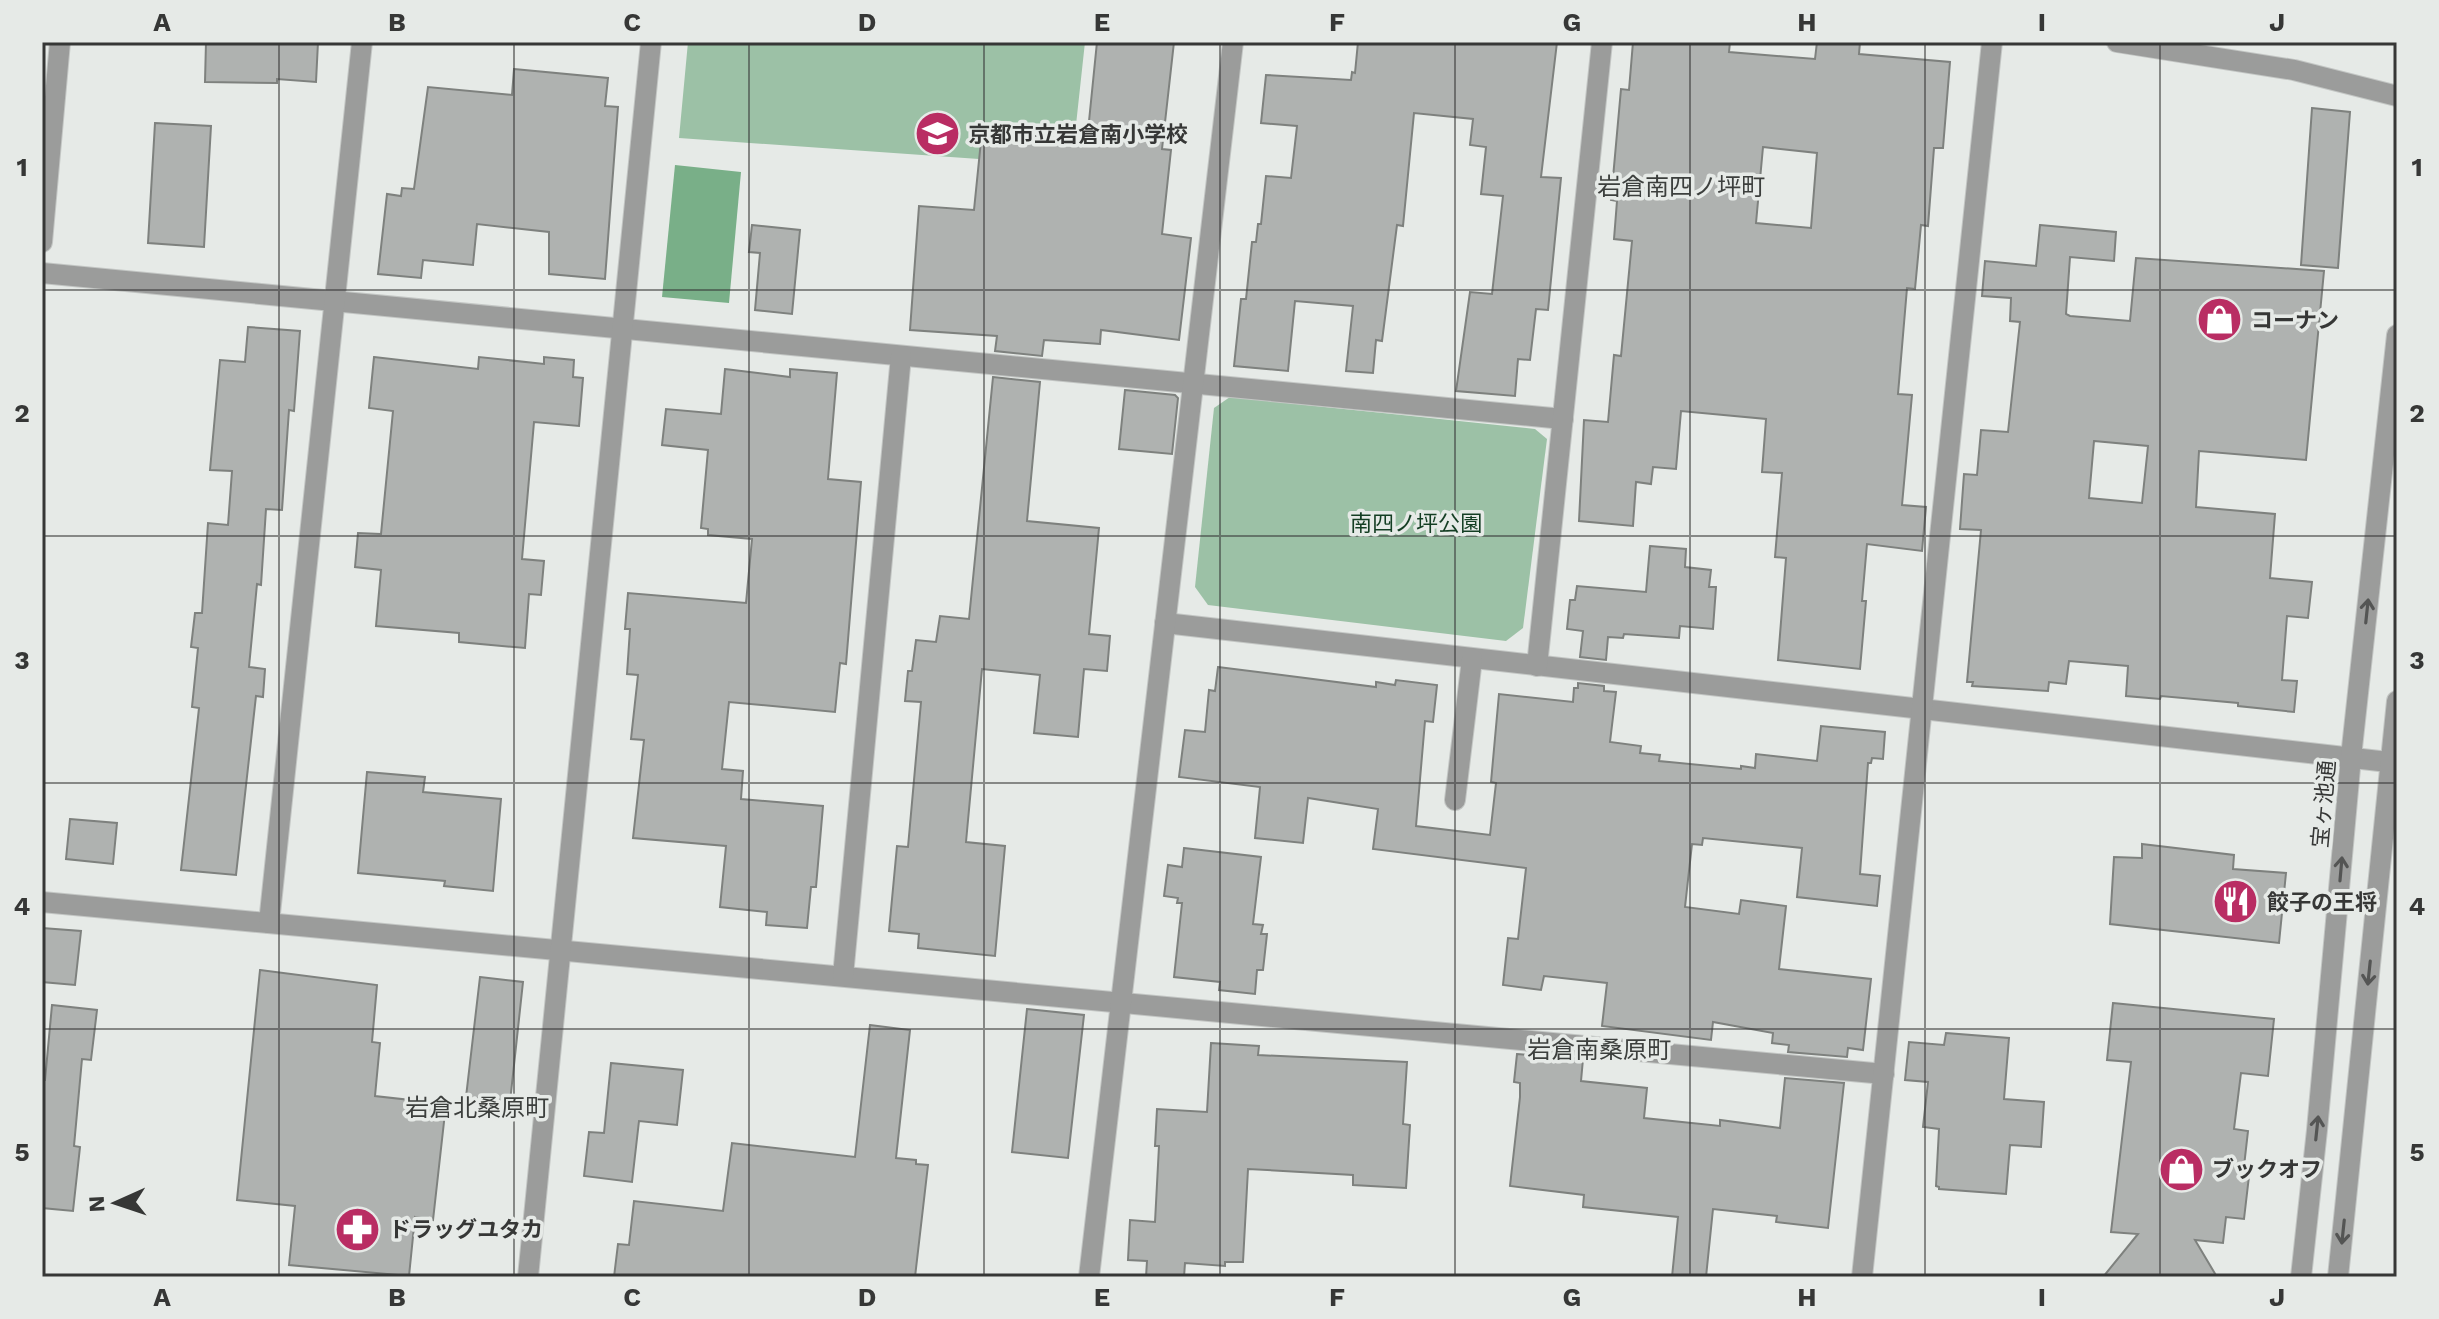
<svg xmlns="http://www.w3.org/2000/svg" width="2439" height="1319" font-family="'Work Sans','Noto Sans JP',sans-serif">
<rect width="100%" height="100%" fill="#e6eae7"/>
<!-- green -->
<g fill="#9cc1a6">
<path d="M688 42H1085L1075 134 982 124 979 159 679 138Z"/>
<path d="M1230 397 1535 429 1547 439 1523 628 1506 641 1208 605 1195 587 1214 408Z"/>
</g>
<!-- water -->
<path fill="#79af88" d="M675 165 741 172 729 303 662 297Z"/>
<!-- building -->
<g fill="#afb2b0" stroke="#7e817e" stroke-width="2" fill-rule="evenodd">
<path d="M206 42H318L316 82 277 79V83L205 82Z"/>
<path d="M1097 42H1174L1162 149 1171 150 1162 234 1191 238 1179 340 1101 330 1100 344 1044 340 1042 356 995 351 997 336 910 330 919 206 974 210 982 131 1087 141Z"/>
<path d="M1358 42H1557L1541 177 1561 178 1548 310 1536 309 1530 360 1518 359 1515 396 1456 391 1470 292 1492 294 1503 196 1481 194 1486 147 1470 145 1473 119 1414 113 1403 226 1397 225 1382 341 1376 340 1373 373 1346 371 1353 306 1295 301 1288 371 1234 366 1241 299H1246L1252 242H1256L1258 224H1261L1266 176 1291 178 1297 126 1261 123 1266 75 1351 80 1352 72 1355 73Z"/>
<path d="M1633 42H1730L1729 52 1815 59 1817 42H1860L1859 54 1950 62 1943 148H1934L1928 226 1921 225 1915 289 1907 288 1898 394 1912 395 1902 505 1926 507 1922 551 1867 544 1862 601H1866L1860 669 1778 660 1786 558 1775 557 1782 473 1762 472 1766 419 1681 411 1676 469 1653 467 1651 484 1636 482 1633 526 1579 521 1584 420 1608 422 1614 355 1621 356 1632 241 1614 239 1617 201 1611 200 1621 89 1629 90ZM1763 147 1817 153 1811 228 1756 223Z"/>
<path d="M514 69 608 78 605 106 618 107 605 279 549 274V232L477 224 473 265 423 260 421 278 378 274 387 194 401 196 402 188 414 189 428 87 512 95Z"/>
<path d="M2312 108 2350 112 2338 268 2301 265Z"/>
<path d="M155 123 211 126 204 247 148 243Z"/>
<path d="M752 225 800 230 792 314 755 310 760 253 749 252Z"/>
<path d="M2040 225 2116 232 2114 261 2070 257 2066 314 2070 316 2130 321 2136 258 2324 271 2306 460 2199 451 2196 507 2275 514 2270 578 2312 582 2308 618 2287 616 2282 680 2297 681 2294 712 2238 706V703L2161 696 2160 699 2126 696 2128 666 2069 661 2066 684 2049 682 2048 691 1972 686 1973 682H1967L1981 530 1960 529 1964 474 1977 475 1981 430 2008 432 2020 322 2010 321 2011 298 1982 296 1985 261 2036 266ZM2094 441 2148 446 2142 503 2089 498Z"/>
<path d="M248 327 300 331 294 411 289 410 282 510 266 509 261 585 257 584 249 667 265 669 263 697 256 696 236 875 181 870 199 708 192 707 198 648 191 647 195 613H202L208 523 228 525 232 471 210 470 220 360 245 362Z"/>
<path d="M374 357 478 369 479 357 544 364V357L574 360 573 377 583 378 579 426 534 422 522 559 544 561 541 595 529 594 525 648 459 642V633L376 626 381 570 355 567 358 533 381 534 393 411 369 408Z"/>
<path d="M725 369 790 377V369L837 373 828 479 861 482 846 664 840 663 835 712 729 702 722 769 743 771 741 799 823 806 816 887H811L807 928 766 925 767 912 720 907 726 846 633 838 644 740 631 739 638 675 627 674 630 629H625L628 593 746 603 752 539 708 535V529L701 528 708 450 662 445 666 409 721 414Z"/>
<path d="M993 377 1040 382 1027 521 1099 528 1089 634 1110 636 1107 671 1084 669 1078 737 1034 733 1040 675 982 669 966 842 1005 846 995 956 918 948 919 934 889 931 897 846 908 847 921 702 905 701 908 671H912L916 640 936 642 940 616 969 619Z"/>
<path d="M1125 390 1175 395 1178 398 1172 454 1119 449Z"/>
<path d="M1650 546 1686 549 1685 567 1711 570 1709 587H1716L1713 629 1680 626 1679 638 1624 634 1623 638 1608 637 1606 660 1580 657 1583 631 1567 629 1570 600H1575L1577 586 1646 592Z"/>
<path d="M1218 667 1376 687V682L1395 685 1396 680 1437 685 1433 722 1425 721 1416 826 1490 835 1496 783 1491 782 1499 694 1573 702 1574 688H1578V683L1604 686V691L1616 692 1610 742 1641 746 1640 753 1660 755 1659 761 1741 769V766L1755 768 1756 754 1817 761 1821 726 1885 732 1883 759 1872 758 1871 763H1868L1860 874 1880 876 1877 906 1797 897 1802 848 1703 838 1702 845 1692 844 1685 907 1739 914 1741 900 1786 906 1779 969 1871 979 1863 1050 1848 1048 1847 1057 1788 1052 1789 1045 1772 1043 1773 1033 1713 1022 1711 1040 1602 1026 1607 983 1544 976 1541 990 1503 985 1508 938 1518 939 1526 868 1373 849 1378 809 1308 798 1303 843 1255 838 1260 787 1179 777 1185 730 1205 732 1209 690 1215 691Z"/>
<path d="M367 772 425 777 423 792 501 799 493 891 444 886 445 881 358 873Z"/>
<path d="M70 819 117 823 113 864 66 859Z"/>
<path d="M2142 844 2234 855 2233 869 2286 873 2279 943 2110 924 2114 857 2142 858Z"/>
<path d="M1184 848 1261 857 1253 924 1263 925 1261 934H1267L1263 970H1257L1255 994 1219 990 1220 982 1174 977 1182 903H1177L1178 898 1164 896 1168 865 1182 867Z"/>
<path d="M42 928 81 931 75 985 42 982Z"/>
<path d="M260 970 377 985 372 1042 380 1043 375 1096 446 1104 433 1220 415 1217 409 1276 289 1265 295 1206 237 1200Z"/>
<path d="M480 977 523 982 510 1102 466 1097Z"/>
<path d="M2113 1003 2274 1019 2268 1076 2241 1073 2234 1129 2248 1131 2243 1175 2249 1176 2244 1219 2226 1217 2223 1243 2195 1240 2217 1277H2103L2138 1234 2111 1232 2131 1062 2107 1060Z"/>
<path d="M52 1005 97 1010 91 1060 82 1059 74 1146 80 1147 73 1211 42 1208V1080H45Z"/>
<path d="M1027 1009 1084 1015 1068 1158 1012 1152Z"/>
<path d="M870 1025 910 1030 896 1158 916 1160V1164L928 1165 915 1277H614L618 1244 629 1245 634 1201 723 1211 732 1143 855 1157Z"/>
<path d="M1946 1033 2009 1038 2004 1099 2044 1102 2041 1147 2010 1145 2006 1194 1939 1189V1187L1936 1186 1939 1129 1923 1127 1928 1082 1905 1080 1909 1042 1944 1045Z"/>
<path d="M1211 1043 1259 1046 1258 1055 1407 1062 1403 1124 1410 1125 1406 1188 1353 1185V1175L1248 1169 1243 1262H1225V1266L1185 1263 1184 1277H1146L1147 1261 1128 1260 1130 1220 1155 1222 1159 1146H1155L1157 1109 1207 1112Z"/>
<path d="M1517 1054 1583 1059 1581 1081 1647 1088 1644 1118 1720 1126V1120L1780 1128 1785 1078 1844 1083 1828 1228 1776 1222 1777 1216 1713 1209 1706 1277H1672L1678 1217 1583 1207 1584 1195 1510 1186 1520 1097V1083L1514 1082Z"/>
<path d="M611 1063 683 1070 677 1125 639 1121 632 1182 584 1176 589 1132 604 1133Z"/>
</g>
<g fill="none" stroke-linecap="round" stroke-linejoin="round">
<defs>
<g id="minor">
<path d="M2117 42 2294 70 2397 96"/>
<path d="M42 273 1563 419"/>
<path d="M1165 623 2397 763"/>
<path d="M1537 666 1602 42"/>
<path d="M1455 800 1472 659"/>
<path d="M42 902 1884 1074"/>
<path d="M269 923 362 42"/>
<path d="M843 976 901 356"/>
<path d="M528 1277 651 42"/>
<path d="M1089 1277 1233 42"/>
<path d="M1862 1277 1992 42"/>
</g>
<g id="tertiary">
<path d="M42 242 60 42"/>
<path d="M2301 1277 2317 1130 2351 757 2397 335"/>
<path d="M2338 1277 2397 701"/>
</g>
</defs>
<!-- minor casing -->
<use href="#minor" stroke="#c3c6c4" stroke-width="22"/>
<!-- tertiary casing -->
<use href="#tertiary" stroke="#c3c6c4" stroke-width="22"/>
<!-- minor -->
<use href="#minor" stroke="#9b9c9b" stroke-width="20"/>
<!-- tertiary -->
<use href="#tertiary" stroke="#9b9c9b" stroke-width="20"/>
</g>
<!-- one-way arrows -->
<defs><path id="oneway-shaft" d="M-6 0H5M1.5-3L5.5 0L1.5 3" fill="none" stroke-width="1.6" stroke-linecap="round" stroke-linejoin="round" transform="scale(2)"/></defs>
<g stroke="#545554">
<use href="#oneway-shaft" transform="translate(2367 611) rotate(-84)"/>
<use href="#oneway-shaft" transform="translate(2341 869) rotate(-85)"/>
<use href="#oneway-shaft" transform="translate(2369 973) rotate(96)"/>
<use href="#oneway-shaft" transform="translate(2317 1128) rotate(-84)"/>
<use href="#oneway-shaft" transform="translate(2343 1232) rotate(96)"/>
</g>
<!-- grid -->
<path fill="none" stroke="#363736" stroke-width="2" stroke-opacity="0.55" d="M279 42V1277M514 42V1277M749 42V1277M984 42V1277M1220 42V1277M1455 42V1277M1690 42V1277M1925 42V1277M2160 42V1277M42 290H2397M42 536H2397M42 783H2397M42 1029H2397"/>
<!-- icons -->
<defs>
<symbol id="school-disc" viewBox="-11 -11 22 22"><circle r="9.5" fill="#b92d63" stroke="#e6eae7"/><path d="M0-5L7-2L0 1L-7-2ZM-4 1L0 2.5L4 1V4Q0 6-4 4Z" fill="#fff"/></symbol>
<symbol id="shop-disc" viewBox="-11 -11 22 22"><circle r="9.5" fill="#b92d63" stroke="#e6eae7"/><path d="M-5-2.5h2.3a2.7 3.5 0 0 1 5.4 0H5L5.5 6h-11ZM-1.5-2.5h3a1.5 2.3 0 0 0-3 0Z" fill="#fff"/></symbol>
<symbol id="restaurant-disc" viewBox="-11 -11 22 22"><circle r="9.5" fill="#b92d63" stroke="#e6eae7"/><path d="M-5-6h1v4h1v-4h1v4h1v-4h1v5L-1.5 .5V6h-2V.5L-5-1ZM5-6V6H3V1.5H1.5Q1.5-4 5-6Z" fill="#fff"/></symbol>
<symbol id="pharmacy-disc" viewBox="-11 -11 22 22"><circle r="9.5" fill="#b92d63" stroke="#e6eae7"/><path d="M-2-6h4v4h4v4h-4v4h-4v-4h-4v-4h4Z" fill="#fff"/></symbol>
</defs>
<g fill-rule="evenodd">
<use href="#school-disc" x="912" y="108" width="51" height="51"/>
<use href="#shop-disc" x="2194" y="294" width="51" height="51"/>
<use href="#restaurant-disc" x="2210" y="876" width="51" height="51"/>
<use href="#shop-disc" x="2156" y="1144" width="51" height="51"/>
<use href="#pharmacy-disc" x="332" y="1204" width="51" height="51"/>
</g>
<g text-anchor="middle" stroke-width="7" stroke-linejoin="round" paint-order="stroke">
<!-- poi labels -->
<g font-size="22" font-weight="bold" fill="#363736" stroke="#e6eae7" text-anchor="start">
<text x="968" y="142">京都市立岩倉南小学校</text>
<text x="2251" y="328">コーナン</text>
<text x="2267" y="910">餃子の王将</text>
<text x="2212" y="1177">ブックオフ</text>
<text x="389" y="1237">ドラッグユタカ</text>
</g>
<!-- park labels -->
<g font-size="22" fill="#143e23" stroke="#e6eae7">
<text x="1416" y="531">南四ノ坪公園</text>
</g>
<!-- street labels -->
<g font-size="22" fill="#363736" stroke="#e6eae7">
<text transform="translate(2323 804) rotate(-85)" y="8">宝ヶ池通</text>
</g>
<!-- neighbourhood labels -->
<g font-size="24" fill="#3c3f3d" stroke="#e6eae7">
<text x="1681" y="195">岩倉南四ノ坪町</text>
<text x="1599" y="1058">岩倉南桑原町</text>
<text x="477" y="1116">岩倉北桑原町</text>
</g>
</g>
<!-- border -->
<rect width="2439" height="1319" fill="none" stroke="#e6eae7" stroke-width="88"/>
<!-- north arrow -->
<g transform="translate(116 1203) rotate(267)" stroke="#e6eae7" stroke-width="6" paint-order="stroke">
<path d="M0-6L14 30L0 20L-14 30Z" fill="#363736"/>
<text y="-12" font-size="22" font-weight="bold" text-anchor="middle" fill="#363736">N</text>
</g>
<rect x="44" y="44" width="2351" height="1231" fill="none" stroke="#363736" stroke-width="3"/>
<g font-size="26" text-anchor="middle" font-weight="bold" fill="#363736">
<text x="162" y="31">A</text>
<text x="397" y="31">B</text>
<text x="632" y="31">C</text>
<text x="867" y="31">D</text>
<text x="1102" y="31">E</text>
<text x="1337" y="31">F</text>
<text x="1572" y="31">G</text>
<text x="1807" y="31">H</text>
<text x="2042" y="31">I</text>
<text x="2277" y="31">J</text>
<text x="22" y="176">1</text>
<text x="2417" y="176">1</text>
<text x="22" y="422">2</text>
<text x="2417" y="422">2</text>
<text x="22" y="669">3</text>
<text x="2417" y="669">3</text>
<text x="22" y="915">4</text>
<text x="2417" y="915">4</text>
<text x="22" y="1161">5</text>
<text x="2417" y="1161">5</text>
<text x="162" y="1306">A</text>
<text x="397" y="1306">B</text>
<text x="632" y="1306">C</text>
<text x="867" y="1306">D</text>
<text x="1102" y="1306">E</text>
<text x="1337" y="1306">F</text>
<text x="1572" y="1306">G</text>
<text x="1807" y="1306">H</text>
<text x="2042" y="1306">I</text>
<text x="2277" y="1306">J</text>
</g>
</svg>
